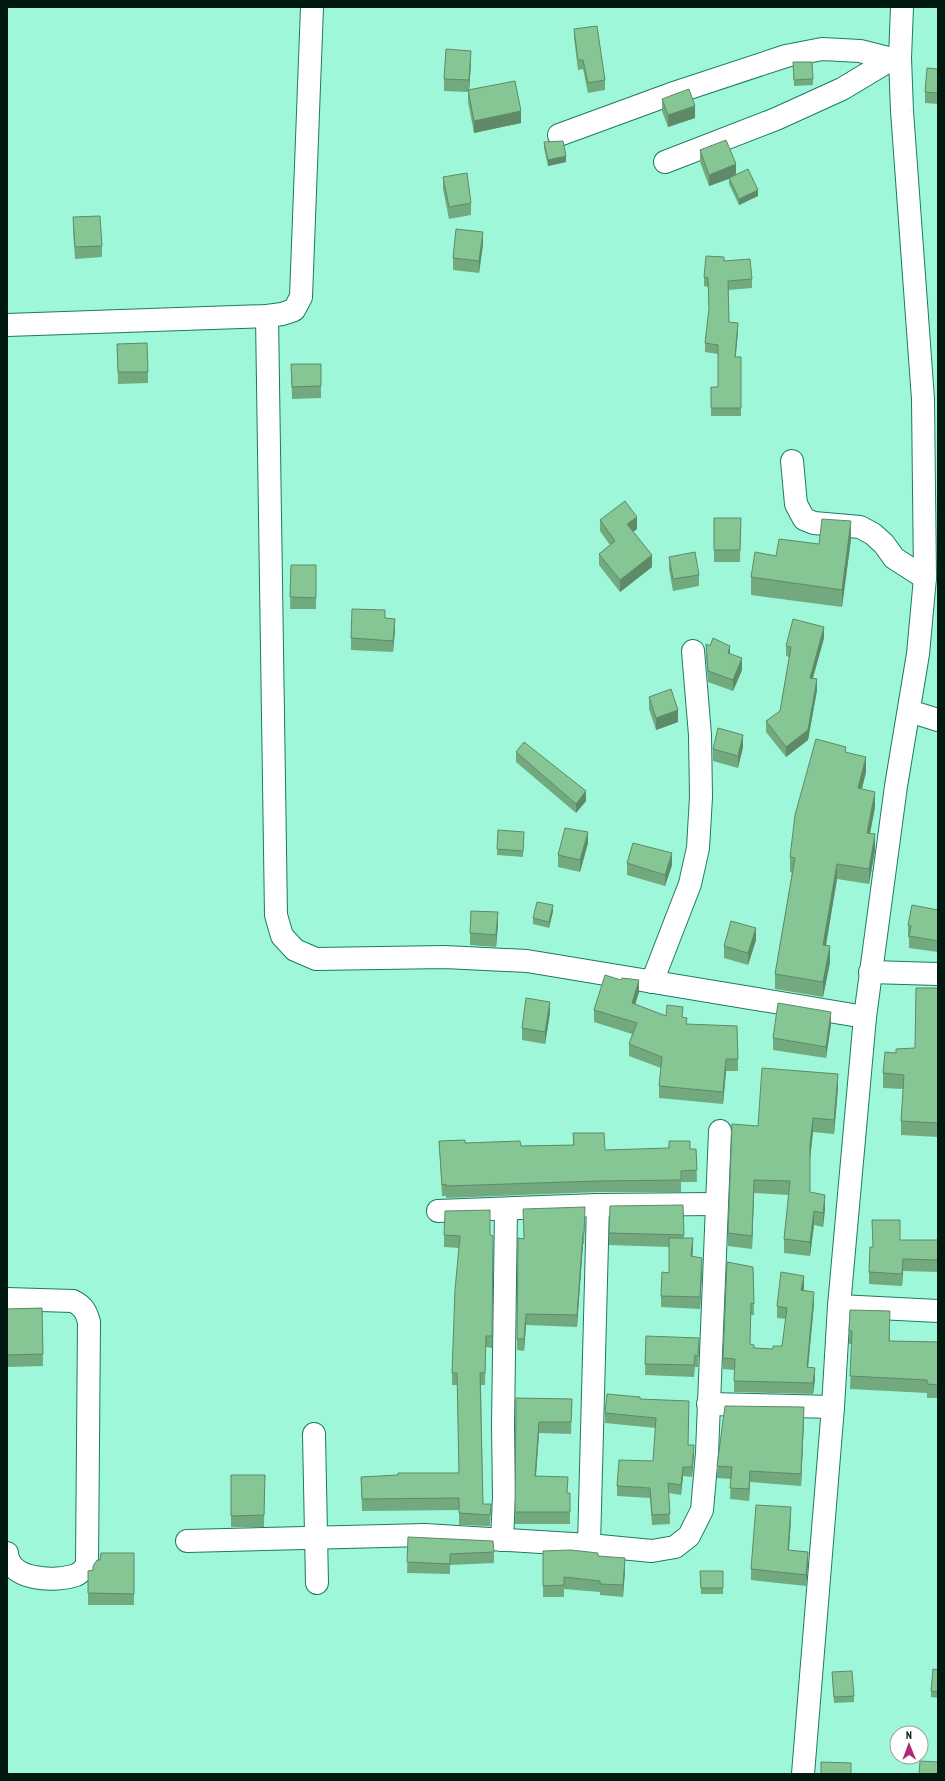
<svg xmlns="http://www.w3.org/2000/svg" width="945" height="1781" font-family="'PT Sans Narrow',sans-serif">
<rect width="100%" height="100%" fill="#9ff7d9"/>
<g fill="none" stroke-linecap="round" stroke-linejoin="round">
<defs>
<g id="minor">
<path d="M559 135 671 94 786 56 822 49 860 51 892 59 900 58"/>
<path d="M665 162 776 119 842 89 892 59"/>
<path d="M267 316 276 915 282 936 295 950 316 959 445 957 527 961 865 1017"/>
<path d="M7 325 267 316 282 314 294 310 301 297 312 7"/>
<path d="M792 461 796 504 804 519 814 523 860 527 873 534 884 544 894 558 925 578"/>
<path d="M909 711 938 720"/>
<path d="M870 972 938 974"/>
<path d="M652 982 690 884 698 848 701 797 700 735 693 651"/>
<path d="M438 1211 598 1205 716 1204"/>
<path d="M7 1299 73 1301C83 1306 86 1311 89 1322L87 1565C84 1569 81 1573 76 1575 56 1582 9 1581 7 1553"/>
<path d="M839 1306 938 1311"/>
<path d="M708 1404 833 1407"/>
<path d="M314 1434 317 1583"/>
<path d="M502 1540 504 1497 503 1426 506 1209"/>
<path d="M187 1541 425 1535 589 1545 652 1551 675 1547 689 1536 702 1510 707 1453 720 1131"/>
<path d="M589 1545 598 1205"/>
<path d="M803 1774 833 1407 839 1306 865 1017 896 786 918 654 925 578 923 399 902 111 900 58 902 7"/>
</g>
</defs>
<!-- minor casing -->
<use href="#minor" stroke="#1b7b62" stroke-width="24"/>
<!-- minor -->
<use href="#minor" stroke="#fff" stroke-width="22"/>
</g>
<!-- wall -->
<g fill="#73a97f">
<path d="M574 29 605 80V90L588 93 583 69 578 70 574 38Z"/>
<path d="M793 62 813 79V85L794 86Z"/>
<path d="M471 63 469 90 521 123 474 133 468 102V92L444 91V79Z"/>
<path d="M938 69V104L925 103V92Z"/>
<path d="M662 99 695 118 668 127 662 111Z"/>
<path d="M544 142 566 162 548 166 544 148Z"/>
<path d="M700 150 736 175 758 196 739 205 729 184V179L709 186 700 162Z"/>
<path d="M443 177 471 203V215L449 219 443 189Z"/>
<path d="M73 217 102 246V257L75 259 73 229Z"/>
<path d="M483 244 479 273 453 270V258Z"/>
<path d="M724 261 752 279V288L728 290 729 322 738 331 735 357H741V416H711V387H718V354L705 352V343L709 310 708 287 704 286V277Z"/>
<path d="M117 344 148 372V383L118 384Z"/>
<path d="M291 364H321V398L292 399Z"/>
<path d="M741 518 740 562H714V550Z"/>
<path d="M600 520 637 529 633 532 652 567 620 592 599 565V554L610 545 600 531Z"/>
<path d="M851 539 842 607 751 595V577L776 556 819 544Z"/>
<path d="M669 557 699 575V586L673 591 669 569Z"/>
<path d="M291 565H316V609H290Z"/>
<path d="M385 618 395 630 393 652 351 650V638Z"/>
<path d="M824 638 813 678 817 690 808 740 786 757 766 732V721L780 711 789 657 786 656V646Z"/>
<path d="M706 644 730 654 742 670 733 691 708 682 706 655Z"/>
<path d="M649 697 678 722 656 730 649 709Z"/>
<path d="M743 747 738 768 713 761V749Z"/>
<path d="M516 752 586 801 576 813 516 762Z"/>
<path d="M846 753 866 772 862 789 875 807 870 834 875 850 869 884 837 879 826 946 830 962 823 997 775 989V974L792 873 790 872V857Z"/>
<path d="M524 838 523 857 497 855V849Z"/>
<path d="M588 843 580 872 558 867V855Z"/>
<path d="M627 863 672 865 665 886 627 875Z"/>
<path d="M938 910V952L909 948V938L908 937V925Z"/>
<path d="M553 911 549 928 533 924V918Z"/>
<path d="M498 924 496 947 470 945V933Z"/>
<path d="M756 940 748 965 724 958V946Z"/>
<path d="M621 980 639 992 635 1004 666 1016 683 1018 687 1025 738 1059V1071H726L723 1104 659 1098V1086L661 1068 629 1056V1044L632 1034 594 1022V1010Z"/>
<path d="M938 988V1137L901 1135V1121L903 1089 883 1088V1073L896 1053 915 1048Z"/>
<path d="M550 1013 545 1044 522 1040V1028Z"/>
<path d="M831 1024 826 1058 773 1050V1038Z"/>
<path d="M838 1088 834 1134 813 1132 810 1159V1192L825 1209 823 1227 814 1225 810 1256 784 1253V1239L789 1195 754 1193 752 1249 728 1246V1233L758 1126Z"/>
<path d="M573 1133 605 1150 696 1149 697 1182H681V1192H598L446 1198V1196H442L439 1141 521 1146 573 1145Z"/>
<path d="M683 1205 684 1238 693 1250 692 1256 702 1270 700 1309 661 1307V1296L669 1273V1247L609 1245V1233Z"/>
<path d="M585 1218 584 1244H583L577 1327 526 1325 524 1351 517 1350 518 1238 524 1239Z"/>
<path d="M444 1235 493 1236 492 1348 486 1347 485 1385H481L483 1504H491L490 1526 459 1525V1510L362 1511 361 1477 459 1473 457 1385H452V1373L459 1248 444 1247Z"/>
<path d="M900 1240H938V1272L903 1271 902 1286 869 1284V1272L873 1247Z"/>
<path d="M753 1267 754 1315H751L750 1344 754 1348 773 1349 782 1346 786 1319 777 1318V1306L804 1288 803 1291 814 1304 808 1367 815 1379 813 1394 734 1392V1370L723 1369V1358Z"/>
<path d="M42 1308 43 1366 7 1367V1309Z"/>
<path d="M890 1324V1341L938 1342V1398H927V1393L850 1389 852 1344H849V1331Z"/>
<path d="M646 1336 699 1350 698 1367H695L694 1377 645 1375Z"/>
<path d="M516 1398 572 1399 571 1434 539 1433 536 1476 567 1493H570V1524H515Z"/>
<path d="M640 1399 689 1410 688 1445 694 1454 692 1477 683 1476 681 1495 669 1493 670 1524 652 1525 650 1498 617 1496V1486L653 1461 656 1428 605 1423V1413Z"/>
<path d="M804 1419 801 1486 750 1482 749 1501 730 1499 731 1479 717 1478V1466Z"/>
<path d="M231 1475H265L264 1527H231Z"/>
<path d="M791 1519 789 1550 808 1564 806 1586 751 1580V1569Z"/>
<path d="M408 1537 494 1552V1563L450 1565V1574L407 1573Z"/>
<path d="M543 1551 598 1556 625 1570 623 1597 600 1595V1592L564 1589V1597H543Z"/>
<path d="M134 1553V1605H88V1571L93 1570 100 1560Z"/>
<path d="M700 1571H723V1594H701Z"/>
<path d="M938 1670V1698L931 1697V1691Z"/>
<path d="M832 1672 854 1696V1702L834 1703Z"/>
</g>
<!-- shaded-wall -->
<g fill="#5e8a68">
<path d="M471 51V63L469 92V80Z"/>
<path d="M695 106V118L668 127V115Z"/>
<path d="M521 111V123L474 133V121Z"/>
<path d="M566 156V162L548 166V160Z"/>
<path d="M736 164V176L709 186V175Z"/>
<path d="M758 190V196L739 205V199Z"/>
<path d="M483 232V244L479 273V261Z"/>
<path d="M738 323V331L735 366V357Z"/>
<path d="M637 517V529L627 536V524Z"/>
<path d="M851 521V539L842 607V590Z"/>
<path d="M652 555V567L620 592V580Z"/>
<path d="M395 619V630L393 652V641Z"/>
<path d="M824 627V638L810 688V678Z"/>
<path d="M730 646V657L728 653Z"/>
<path d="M742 658V670L733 691V680Z"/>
<path d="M817 679V690L808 740 786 757V747Z"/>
<path d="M678 710V722L656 730V718Z"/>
<path d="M743 735V747L738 768V756Z"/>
<path d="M866 757V772L858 803V788Z"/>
<path d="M586 791V801L576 813V804Z"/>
<path d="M875 792V807L867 848V833Z"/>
<path d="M588 832V843L580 872V860Z"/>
<path d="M875 834V850L869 884V869Z"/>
<path d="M672 853V865L665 886V875Z"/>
<path d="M837 864V879L823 961V945Z"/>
<path d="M553 905V911L549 928V922Z"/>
<path d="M498 912V924L496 947V935Z"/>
<path d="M756 928V940L748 965V953Z"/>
<path d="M830 946V962L823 997V982Z"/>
<path d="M639 980V992L632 1015V1003Z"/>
<path d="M550 1002V1013L545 1044V1032Z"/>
<path d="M831 1012V1024L826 1058V1047Z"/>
<path d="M726 1059V1071L723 1104V1092Z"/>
<path d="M838 1074V1088L834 1134V1120Z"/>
<path d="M813 1118V1132L810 1159V1145Z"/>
<path d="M754 1180V1193L752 1249V1236Z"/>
<path d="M825 1195V1209L823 1227V1213Z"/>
<path d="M814 1211V1225L810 1256V1242Z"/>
<path d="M583 1233V1244L577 1327V1315Z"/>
<path d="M693 1238V1250L691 1267V1256Z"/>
<path d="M702 1258V1270L700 1309V1297Z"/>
<path d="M903 1259V1271L902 1286V1274Z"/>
<path d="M804 1276V1288L801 1302V1290Z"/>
<path d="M814 1292V1304L807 1378V1367Z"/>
<path d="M526 1314V1325L524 1351V1339Z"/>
<path d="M815 1368V1379L813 1394V1383Z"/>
<path d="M804 1407V1419L801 1486V1474Z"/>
<path d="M539 1422V1433L535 1488V1476Z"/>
<path d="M694 1445V1454L692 1477V1467Z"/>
<path d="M683 1467V1476L681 1495V1485Z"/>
<path d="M750 1471V1482L749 1501V1489Z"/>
<path d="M791 1507V1519L788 1561V1550Z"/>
<path d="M808 1552V1564L806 1586V1575Z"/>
<path d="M625 1558V1570L623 1597V1585Z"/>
</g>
<!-- building -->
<g fill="#86c594" stroke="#5e8a68">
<path d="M597 26 605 80 588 83 583 60H578L574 29Z"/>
<path d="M446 49 471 51 469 80 444 79Z"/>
<path d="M793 62H812L813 79 794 80Z"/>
<path d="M927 68 938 69V93L925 92Z"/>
<path d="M515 81 521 111 474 121 468 90Z"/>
<path d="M689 89 695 106 668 115 662 99Z"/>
<path d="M726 140 736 164 709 175 700 150Z"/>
<path d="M563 141 566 156 548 160 544 142Z"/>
<path d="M748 169 758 190 739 199 729 178Z"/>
<path d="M467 173 471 203 449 207 443 177Z"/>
<path d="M100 216 102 246 75 247 73 217Z"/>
<path d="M456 229 483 232 479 261 453 258Z"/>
<path d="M706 256 724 257V261L750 259 752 279 728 281 729 322 738 323 735 357H741V408H711V387H718V345L705 343 709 308 708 278 704 277Z"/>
<path d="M147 343 148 372H118L117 344Z"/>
<path d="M291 364H321V386L292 387Z"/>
<path d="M625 501 637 517 627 524 652 555 620 580 599 554 615 541 600 520Z"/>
<path d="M714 518H741L740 550H714Z"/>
<path d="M822 519 851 521 842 590 751 577 755 552 776 556 779 539 819 544Z"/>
<path d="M695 552 699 575 673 579 669 557Z"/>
<path d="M291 565H316V598L290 597Z"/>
<path d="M352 609 385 610V618L395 619 393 641 351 638Z"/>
<path d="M793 619 824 627 810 678 817 679 808 730 786 747 766 721 780 711 791 647 786 646Z"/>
<path d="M713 638 730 646 728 653 742 658 733 680 708 671 706 644 710 646Z"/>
<path d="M671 689 678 710 656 718 649 697Z"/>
<path d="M718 728 743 735 738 756 713 749Z"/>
<path d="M816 739 846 747 845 752 866 757 858 788 875 792 867 833 875 834 869 869 837 864 823 945 830 946 823 982 775 974 795 858 790 857 795 815Z"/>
<path d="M524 742 586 791 576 804 516 752Z"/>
<path d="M565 828 588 832 580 860 558 855Z"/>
<path d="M498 830 524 832 523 851 497 849Z"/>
<path d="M633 843 672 853 665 875 627 863Z"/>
<path d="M537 902 553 905 549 922 533 918Z"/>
<path d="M912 905 938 910V941L909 936 911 926 908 925Z"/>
<path d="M471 911 498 912 496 935 470 933Z"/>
<path d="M731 921 756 928 748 953 724 946Z"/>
<path d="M605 975 621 980 622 978 639 980 632 1003 666 1016 667 1005 683 1007 682 1017 687 1018 686 1024 737 1026 738 1059H726L723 1092 659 1086 662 1057 629 1044 637 1023 594 1010Z"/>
<path d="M916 988H938V1123L901 1121 904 1075 883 1073 885 1052 896 1053V1049L915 1048Z"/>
<path d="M526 998 550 1002 545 1032 522 1028Z"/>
<path d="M778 1003 831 1012 826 1047 773 1038Z"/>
<path d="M762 1068 838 1074 834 1120 813 1118 810 1145V1192L825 1195 823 1213 814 1211 810 1242 784 1239 790 1181 754 1180 752 1236 728 1233 732 1124 758 1126Z"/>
<path d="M573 1133H604L605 1150 669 1148V1141H690V1149H696L697 1170 681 1171V1180L598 1181 446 1186V1184L442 1185 439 1141 465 1140V1143L520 1141 521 1146 574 1145Z"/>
<path d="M683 1205 684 1235 609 1233 610 1206Z"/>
<path d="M585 1207 584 1233H583L577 1315 526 1314 524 1339H517L518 1238 524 1239 523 1209Z"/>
<path d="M490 1210V1235L493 1236 492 1336H486L485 1373H480L483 1504H491L490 1515 459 1513V1498L362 1499 361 1477 398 1475V1473H459L457 1373H452L455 1290 460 1236 444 1235 445 1211Z"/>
<path d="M872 1220H900V1240H938V1260L903 1259 902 1274 869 1272 870 1247H873Z"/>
<path d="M669 1238H693L691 1256 702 1258 700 1297 661 1296 662 1272 669 1273Z"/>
<path d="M727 1262 753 1267 754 1304 751 1303 750 1344 754 1345V1348L773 1349V1346H782L787 1308 777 1306 781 1272 804 1276 801 1290 814 1292 807 1367 815 1368 813 1383 734 1381 735 1359 723 1358Z"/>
<path d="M42 1308 43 1354 7 1355V1309Z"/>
<path d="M850 1310 890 1311 889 1341 938 1342V1385L927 1384V1380L850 1376 852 1331H849Z"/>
<path d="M646 1336 699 1338 698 1356 695 1355 694 1365 645 1364Z"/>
<path d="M607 1394 640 1397V1399L689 1401 688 1445H694L692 1467H683L681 1485 668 1483 670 1514 652 1515 650 1488 617 1486 619 1460 653 1461 656 1418 605 1413Z"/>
<path d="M516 1398 572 1399 571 1422H539L535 1476 568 1477 567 1493H570V1512H515Z"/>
<path d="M725 1406 804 1407 801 1474 750 1471 749 1489 730 1488 732 1467 717 1466Z"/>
<path d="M231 1475H265L264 1515 231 1516Z"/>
<path d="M756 1505 791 1507 788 1550 808 1552 806 1575 751 1569Z"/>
<path d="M408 1537 493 1541 494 1552 450 1554V1564L407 1562Z"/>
<path d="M571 1550 598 1553V1556L625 1558 623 1585 600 1584V1581L564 1577V1585L543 1586V1551Z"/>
<path d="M101 1553H134V1594L88 1593V1571L93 1570V1566L97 1560H100Z"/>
<path d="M700 1571H723V1588H701Z"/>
<path d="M933 1669 938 1670V1692L931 1691Z"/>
<path d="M852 1671 854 1696 834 1697 832 1672Z"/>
<path d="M920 1761 938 1762V1774H919Z"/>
<path d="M821 1762 851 1763V1774H821Z"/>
</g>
<!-- border -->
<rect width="945" height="1781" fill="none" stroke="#001a12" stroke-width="16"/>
<!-- north arrow -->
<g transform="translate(909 1745) rotate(359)"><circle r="19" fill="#ffffff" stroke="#99a3a0"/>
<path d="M0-3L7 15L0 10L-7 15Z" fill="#ae2c76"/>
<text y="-6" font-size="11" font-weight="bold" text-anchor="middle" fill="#001a12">N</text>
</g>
</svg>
